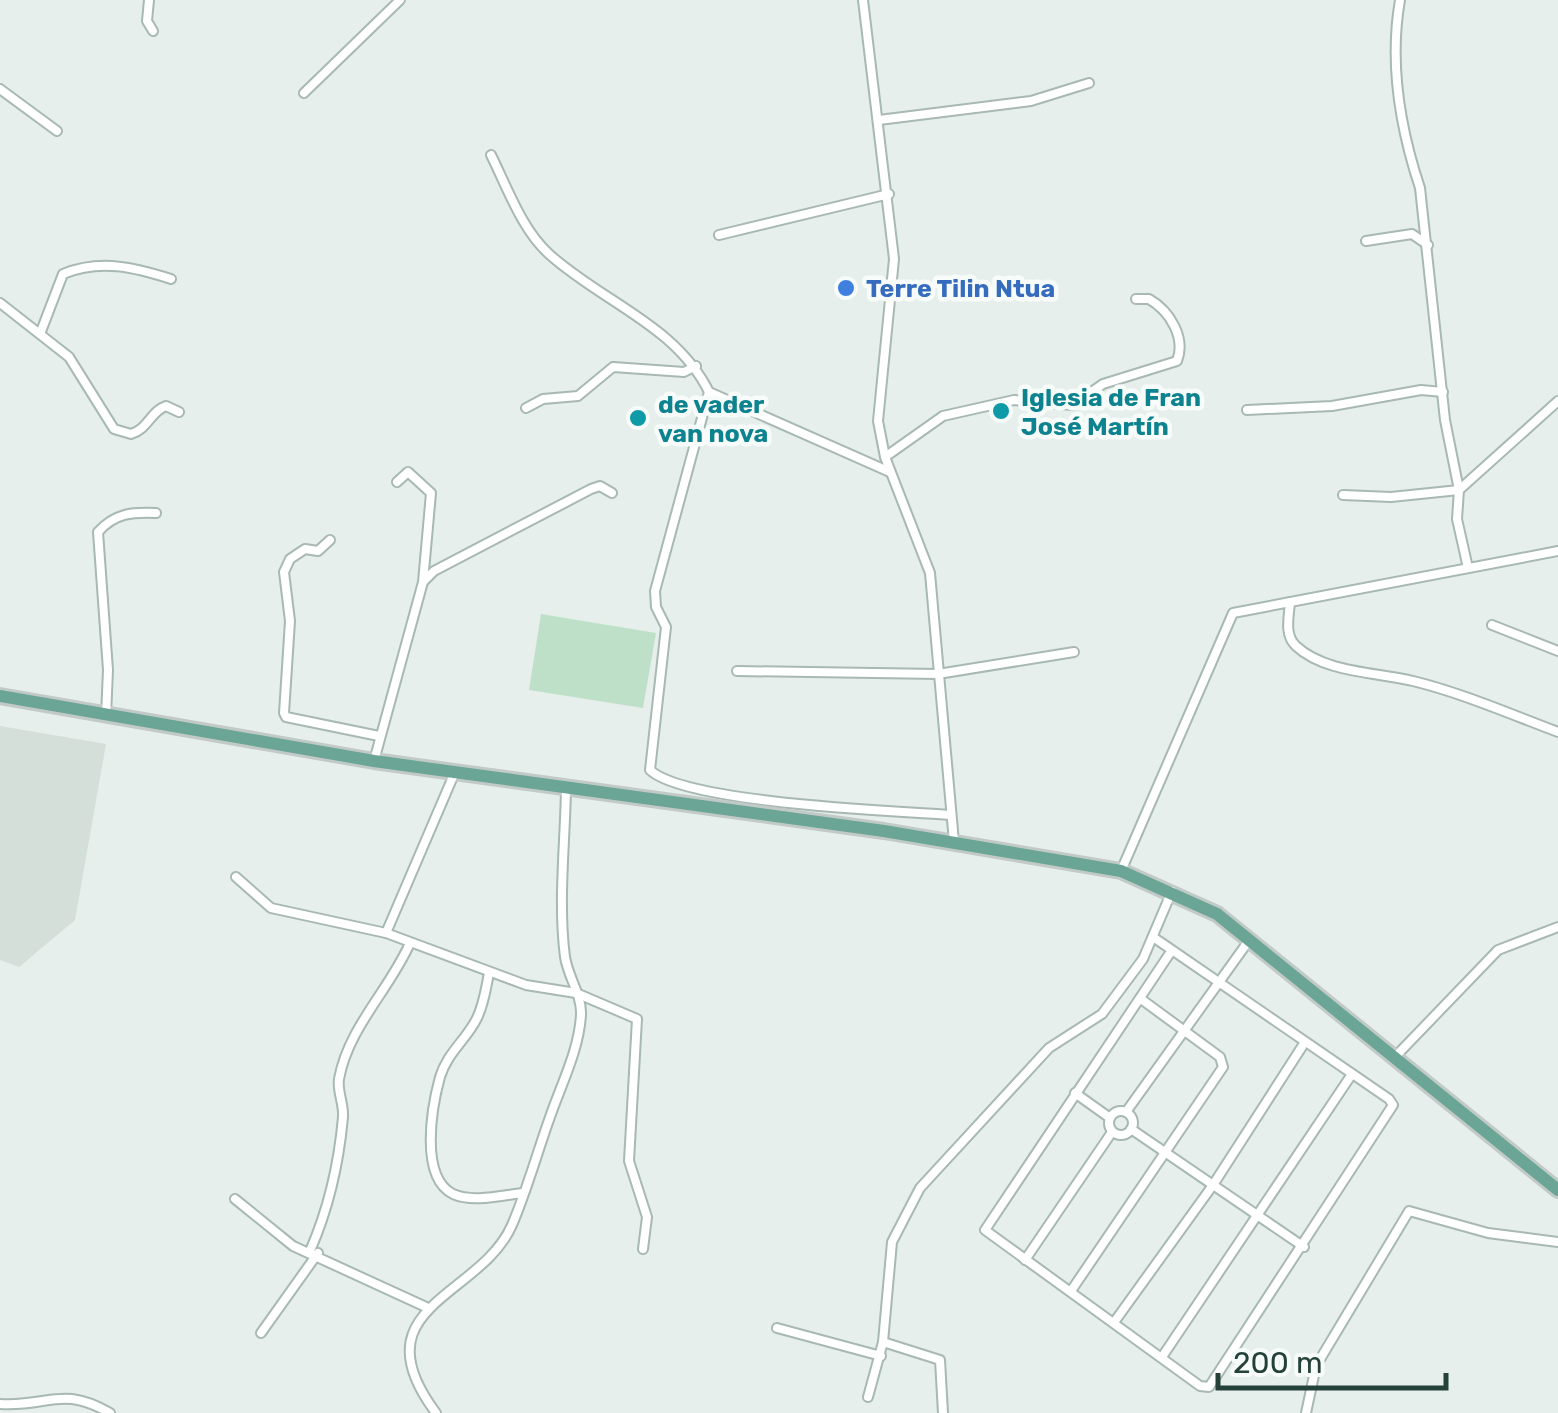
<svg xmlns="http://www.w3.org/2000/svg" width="1558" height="1413" font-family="Rubik,sans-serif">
<rect width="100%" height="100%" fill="#e6efeb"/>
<!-- built -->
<path fill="#d4dfda" d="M0 726 106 744 75 920 19 967 0 960Z"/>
<!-- green -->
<path fill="#bfe0c8" d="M541 614 656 633 643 708 529 690Z"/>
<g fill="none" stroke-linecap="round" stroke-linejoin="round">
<defs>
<g id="street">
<path d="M149 0 147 21 153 31"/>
<path d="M863 0 894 259 878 421 885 457 930 573 954 842"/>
<path d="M0 89 57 131"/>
<path d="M304 93 400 0"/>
<path d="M879 120 1031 101 1089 83"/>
<path d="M491 155C507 187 522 230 549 254 602 302 676 325 709 392L890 472"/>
<path d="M719 235 889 194"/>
<path d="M1366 241 1412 234 1428 245"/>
<path d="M0 303 69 357 114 429 131 434C148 429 151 411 166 406L179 412"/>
<path d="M40 334 63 274C100 259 134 267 171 279"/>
<path d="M709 392 655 591 656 607 666 627 650 770C685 803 894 811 951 815"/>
<path d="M526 408 543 399 578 396 613 367 684 372 696 366"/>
<path d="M1247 410 1332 406 1421 390 1443 392"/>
<path d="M885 457 943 416 1014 400 1073 405 1103 384 1177 361C1186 338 1170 311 1149 299H1136"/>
<path d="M1343 495 1391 497 1459 490 1445 420 1420 188C1400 128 1389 63 1400 0"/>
<path d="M330 540 318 551 305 549 290 559 284 572 290 621 284 713 286 717 379 736"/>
<path d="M1468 568 1457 519 1459 490 1558 401"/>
<path d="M424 581 434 571 591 489 600 486 612 493"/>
<path d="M1290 602C1289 617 1284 635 1296 646 1325 673 1376 672 1413 681 1462 693 1510 714 1558 732"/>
<path d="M1492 625 1558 651"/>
<path d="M737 671 938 674 1074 652"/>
<path d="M106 716 108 670 98 532C115 513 132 512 156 513"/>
<path d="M374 761 423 582 431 493 408 472 397 482"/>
<path d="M455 772 386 933 526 985 576 993 637 1019 629 1161 647 1217 643 1249"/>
<path d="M1121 871 1233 613 1558 551"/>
<path d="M236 877 271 908 386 933"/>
<path d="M1153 937 1172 950 1389 1099 1393 1105 1209 1387 1200 1386 985 1230 1172 950"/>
<path d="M489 973C486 988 484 1004 477 1018 467 1039 447 1053 440 1077 432 1106 419 1177 453 1194 473 1203 503 1195 523 1193"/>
<path d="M1394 1058 1498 950 1558 927"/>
<path d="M1075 1093 1110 1118"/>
<circle cx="1121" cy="1123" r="12"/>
<path d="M1126 1112 1250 939"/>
<path d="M1131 1129 1304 1247"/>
<path d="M235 1199 293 1246 426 1307"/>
<path d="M310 1251C328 1210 339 1162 343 1117 344 1104 337 1091 339 1079 348 1028 390 989 410 943"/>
<path d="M1025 1260 1112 1132"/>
<path d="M1071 1291 1223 1067 1220 1057 1141 999"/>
<path d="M1115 1321 1213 1185 1305 1042"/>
<path d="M777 1328 881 1356"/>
<path d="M261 1333 318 1253"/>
<path d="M883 1342 940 1360 943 1413"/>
<path d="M1162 1357 1352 1074"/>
<path d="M868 1397 883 1342 892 1242 920 1188 1049 1048 1102 1014 1143 959 1172 891"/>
<path d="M0 1404C50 1407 61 1385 110 1413"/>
<path d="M436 1413C356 1306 480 1298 512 1225 527 1190 537 1153 550 1117 561 1085 579 1050 581 1015 582 995 568 977 565 957 558 903 565 844 566 789"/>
<path d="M1306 1413 1316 1366 1409 1211 1488 1233 1558 1242"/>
</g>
<path id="primary" d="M0 696 374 761 884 831 1121 871 1217 914 1558 1190"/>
</defs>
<!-- street casing -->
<use href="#street" stroke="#a8b8b2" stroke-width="12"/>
<!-- primary casing -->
<use href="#primary" stroke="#c2cac8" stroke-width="18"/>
<!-- street -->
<use href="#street" stroke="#fff" stroke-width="8"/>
<!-- primary -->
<use href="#primary" stroke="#6aa596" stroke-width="12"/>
</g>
<!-- markers -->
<circle fill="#3f7fe0" stroke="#f7fbf9" stroke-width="4" cx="846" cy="288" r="10"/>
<g fill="#0f9aa8" stroke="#f7fbf9" stroke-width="4">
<circle cx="1001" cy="411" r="10"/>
<circle cx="638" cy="418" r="10"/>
</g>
<g text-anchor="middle" stroke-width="9" stroke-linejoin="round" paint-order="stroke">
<!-- shop labels -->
<g font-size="25" font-weight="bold" fill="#366cbe" stroke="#f7fbf9" text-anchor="start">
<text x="866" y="297">Terre Tilin Ntua</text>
</g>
<!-- culture labels -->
<g font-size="25" font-weight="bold" fill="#0d838f" stroke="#f7fbf9" text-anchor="start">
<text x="1021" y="406">Iglesia de Fran<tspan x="1021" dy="29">José Martín</tspan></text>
<text x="658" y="413">de vader<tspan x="658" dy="29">van nova</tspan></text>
</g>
</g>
<!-- scale -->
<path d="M1218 1373v15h228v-15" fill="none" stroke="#24423a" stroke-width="5"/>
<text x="1233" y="1373" font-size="30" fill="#24423a" stroke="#f7fbf9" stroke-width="8" paint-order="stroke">200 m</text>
</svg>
